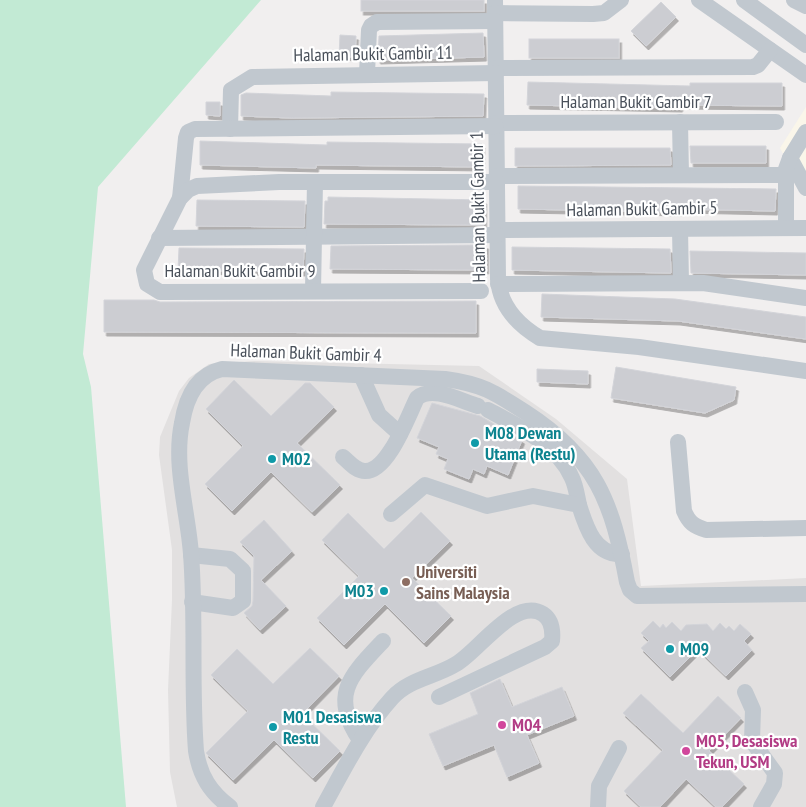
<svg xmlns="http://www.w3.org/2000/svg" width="806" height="807" font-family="'PT Sans Narrow',sans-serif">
<defs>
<filter id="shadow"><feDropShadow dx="2.5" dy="4" stdDeviation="0" flood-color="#0004"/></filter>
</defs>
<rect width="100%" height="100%" fill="#f1efef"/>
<!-- commercial -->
<path fill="#faf6ea" d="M806 107V198L780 148Z"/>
<!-- education -->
<path fill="#e2e0e0" d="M254 361 479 366 556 419 627 479 641 586 806 578V807H177L170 772 168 690 172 600V550L159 455 160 437 179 391 189 378 209 364Z"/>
<!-- green -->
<path fill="#c2ead4" d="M0 0H261L98 187 83 354 91 387 126 807H0Z"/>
<!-- building -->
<g fill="#cccdd2" stroke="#d3d4d9" filter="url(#shadow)">
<rect x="361" y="0" width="123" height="11"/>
<path d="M661 2 676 17 646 46 631 31Z"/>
<path d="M483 33 484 57 378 60 379 36Z"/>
<path d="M340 35 356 36 355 57 339 56Z"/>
<rect x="529" y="39" width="90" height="19"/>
<path d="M528 82 690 86V83H782V106L680 105V108L527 105Z"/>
<path d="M331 92 484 94 483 116 292 118 241 116V95L246 93 331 96Z"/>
<path d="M206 102H220V116L206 115Z"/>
<path d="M200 141 327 145V142L482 144V167L316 165V168L200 165Z"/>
<path d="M690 146H766V163H691Z"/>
<path d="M515 148H670L671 165 515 166Z"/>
<path d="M518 186 776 189 775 211 680 209V212L518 209Z"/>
<path d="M328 197 484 200V225L324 224 325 201H328Z"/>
<path d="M197 200 305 201 304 227 196 226Z"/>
<path d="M475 245H486V270L330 269 331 246Z"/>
<path d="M512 247 670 249 671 273 512 270Z"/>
<path d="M179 248 304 249 303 272 178 270Z"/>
<path d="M690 251 806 253V275L691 273Z"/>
<path d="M542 294 675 299 806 317V339L678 321 541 317Z"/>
<path d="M104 300H154L160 302 476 301V333L104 332Z"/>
<path d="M616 367 736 387 734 400 705 413 611 398Z"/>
<path d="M537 369 588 371V384L537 382Z"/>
<path d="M234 380 271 416 305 383H310L334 407 297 443 340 485 312 512 271 472 232 511 205 484 243 446 206 409Z"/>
<path d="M432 403 480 416 522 440 508 475 487 466 484 474 473 469 469 479 444 469 448 459 436 454 439 447 417 438Z"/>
<path d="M421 512 450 541 412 578 451 616 424 643 385 604 344 645 317 618 359 576 322 540 348 513 384 549Z"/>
<path d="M264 520 292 551 261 580 286 606 260 630 244 613 252 606 253 601 254 556 240 542Z"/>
<path d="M653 621 660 628 663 624 666 628 672 622 681 631 686 625 707 624 713 631 720 623 726 629 729 626 734 631 740 624 751 634 744 641 752 650 726 676 698 649 670 677 641 648 649 641 641 633Z"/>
<path d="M310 648 339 676 302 714 340 751 313 778 274 740 233 780 206 753 248 711 211 675 237 649 273 684Z"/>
<path d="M500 679 512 707 562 687 574 716 527 735 539 763 507 777 494 745 443 766 429 734 478 714 470 693Z"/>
<path d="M641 694 683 733 718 696 741 718 709 751 744 784 722 807H716L686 779 660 807H641L624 791 663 750 623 713Z"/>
</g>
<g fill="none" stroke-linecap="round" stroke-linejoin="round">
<!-- minor -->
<g stroke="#c1c8cf" stroke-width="16">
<path d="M495 0 498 279C500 306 518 325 540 338L639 347 806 371"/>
<path d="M699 0 806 75"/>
<path d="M744 0 806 45"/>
<path d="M794 0 806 6"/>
<path d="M495 13 593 14 604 13 621 0"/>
<path d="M496 68 753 67 758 65 770 50"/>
<path d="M367 73 369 30 371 26 377 22 495 21"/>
<path d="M680 122 681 175"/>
<path d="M496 123 776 122"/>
<path d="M230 129 231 90 252 77 496 73"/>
<path d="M790 158 806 188"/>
<path d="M497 176 786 175"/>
<path d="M180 198 186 138 188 132 195 129 496 126"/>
<path d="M786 227V169L790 158 806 132"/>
<path d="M680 229 681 282"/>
<path d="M497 230 806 228"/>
<path d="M159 238 497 235"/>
<path d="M498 284 703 283 806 298"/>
<path d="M313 291 315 182"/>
<path d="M481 291 160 292 147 284 144 270 180 198 188 190 197 186 279 182H497"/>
<path d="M361 375 379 415 400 434"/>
<path d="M488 410C518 426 558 445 572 478 576 486 577 496 579 505"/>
<path d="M678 442 684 511C689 523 694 526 706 530L806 528"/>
<path d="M343 457C350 463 356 471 365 471 388 472 408 416 417 398 432 385 461 401 478 406"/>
<path d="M391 514 425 485 487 506 533 496 579 505C586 527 595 556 622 554"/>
<path d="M191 555 230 559 243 571V601L233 608 192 602"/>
<path d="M745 692 753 710 752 741 775 773 774 784 761 807"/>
<path d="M360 740C329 695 351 675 383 641"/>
<path d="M230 807C210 792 200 776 196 751 191 686 196 620 191 554 188 512 173 465 182 423 186 398 196 375 222 369L445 379C482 384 494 392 525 412 596 458 612 501 627 582L630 590 637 596 806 594"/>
<path d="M323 807C344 769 363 730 392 698 409 679 435 677 456 664 478 652 515 596 543 614 552 620 553 631 552 641L545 647 439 697"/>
<path d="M598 807 599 786 619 748"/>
</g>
</g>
<!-- markers -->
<g fill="#0f9aa8" stroke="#fff" stroke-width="2">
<circle cx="475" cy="443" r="5"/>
<circle cx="272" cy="459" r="5"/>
<circle cx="384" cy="591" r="5"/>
<circle cx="670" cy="649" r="5"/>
<circle cx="273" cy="727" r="5"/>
</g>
<circle fill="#8d6e63" stroke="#fff" stroke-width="2" cx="406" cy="582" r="5"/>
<g fill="#d1479c" stroke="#fff" stroke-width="2">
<circle cx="502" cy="725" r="5"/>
<circle cx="686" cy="751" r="5"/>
</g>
<g text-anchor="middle" stroke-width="4.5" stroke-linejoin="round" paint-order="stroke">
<!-- street labels -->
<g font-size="18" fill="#49505a" stroke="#fff">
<text transform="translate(373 54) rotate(-1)" y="6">Halaman Bukit Gambir 11</text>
<text x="636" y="108">Halaman Bukit Gambir 7</text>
<text transform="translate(478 207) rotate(-91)" y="6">Halaman Bukit Gambir 1</text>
<text transform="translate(642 209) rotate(-1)" y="6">Halaman Bukit Gambir 5</text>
<text x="240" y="277">Halaman Bukit Gambir 9</text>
<text transform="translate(306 353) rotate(2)" y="6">Halaman Bukit Gambir 4</text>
</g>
<!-- culture labels -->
<g font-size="18" font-weight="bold" fill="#0d838f" stroke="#fff" text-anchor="start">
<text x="485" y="439">M08 Dewan<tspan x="485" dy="21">Utama (Restu)</tspan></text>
<text x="282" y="465">M02</text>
<text x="374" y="597" text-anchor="end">M03</text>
<text x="680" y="655">M09</text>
<text x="283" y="723">M01 Desasiswa<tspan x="283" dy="21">Restu</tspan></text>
</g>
<!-- education labels -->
<g font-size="18" font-weight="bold" fill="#785e54" stroke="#fff" text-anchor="start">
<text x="416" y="578">Universiti<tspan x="416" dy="21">Sains Malaysia</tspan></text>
</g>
<!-- hotel labels -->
<g font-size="18" font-weight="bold" fill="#b23c85" stroke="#fff" text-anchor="start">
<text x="512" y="731">M04</text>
<text x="696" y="747">M05, Desasiswa<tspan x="696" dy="21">Tekun, USM</tspan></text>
</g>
</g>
</svg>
